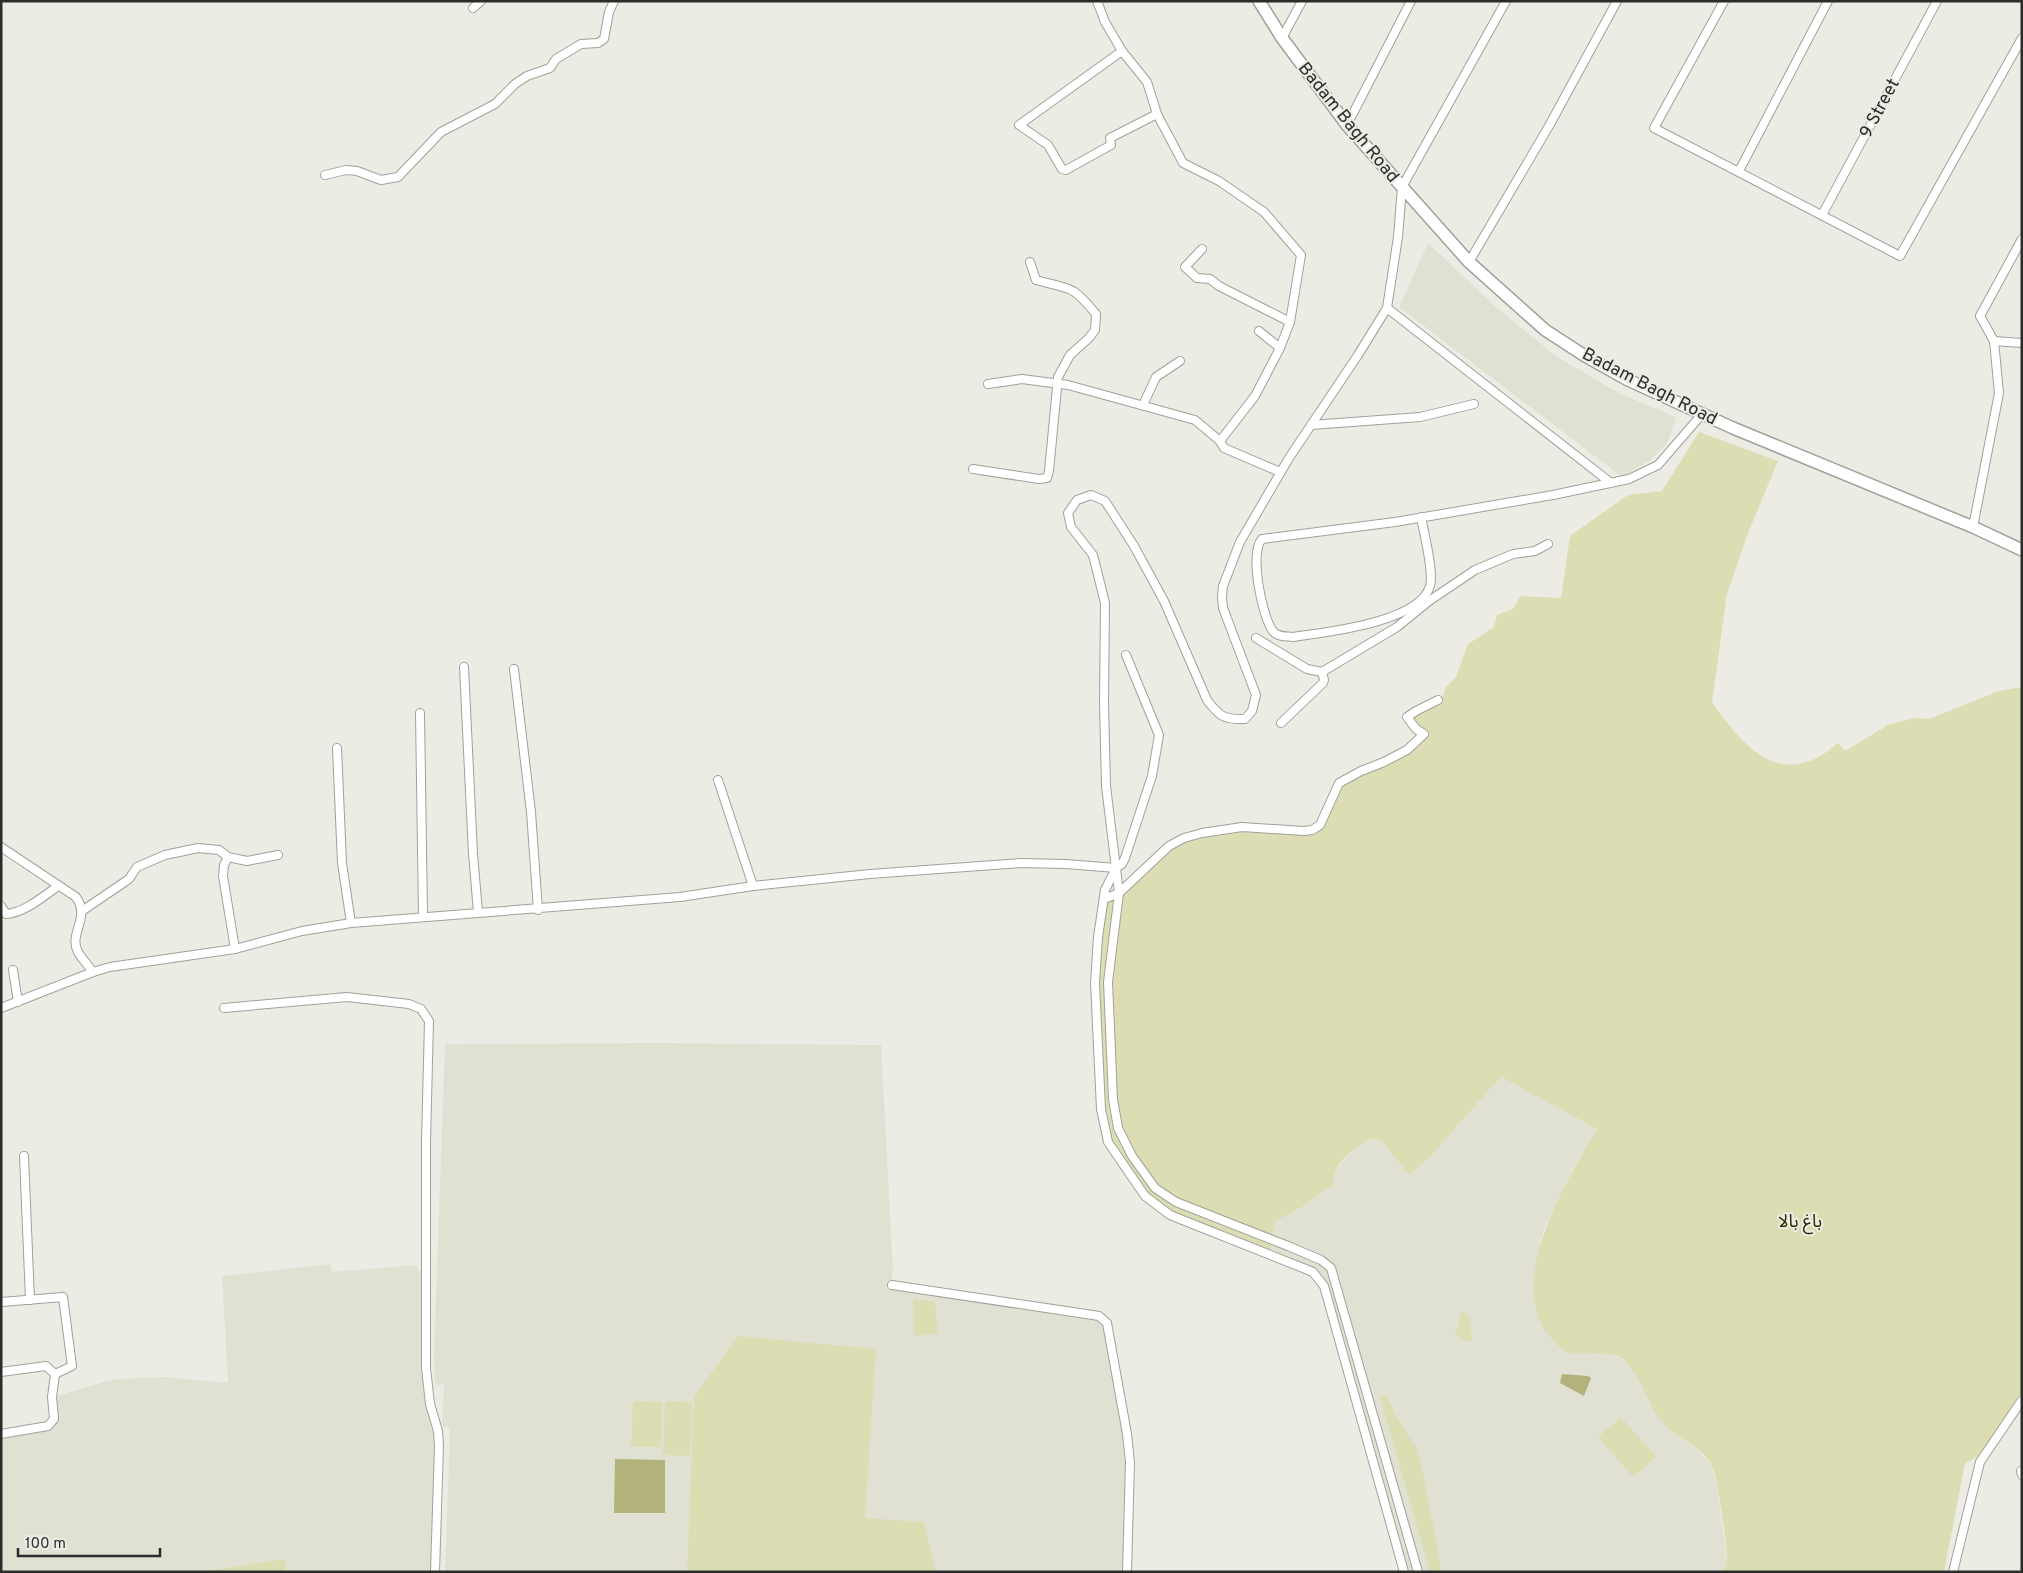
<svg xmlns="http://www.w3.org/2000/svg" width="2023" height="1573" font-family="Overpass,'Noto Sans Arabic',sans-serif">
<rect width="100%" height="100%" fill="#ecece5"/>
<!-- built -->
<g fill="#e1e1d3">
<path d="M1428 243 1497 308 1556 356 1617 392 1676 417 1667 444 1649 461 1622 477 1399 307Z"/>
<path d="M661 1043 881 1045 893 1269 891 1288 1095 1319 1105 1326 1126 1444 1123 1572H445L450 1428 443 1427 442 1424 444 1384 435 1385 434 1353 445 1044Z"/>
<path d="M1501 1077 1597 1129 1573 1169 1544 1229 1540 1244 1567 1352 1611 1353 1630 1364 1661 1420 1699 1452 1711 1464 1717 1488 1727 1560 1723 1572H1404L1324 1286 1313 1272 1270 1254 1274 1222 1304 1206 1333 1184 1335 1171 1343 1161 1362 1143 1371 1137 1382 1140 1409 1175 1430 1157Z"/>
<path d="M330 1264 332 1272 417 1265 418 1271 427 1270 426 1368 438 1431 435 1572H1V1434L52 1422V1397L104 1382 118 1379 165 1377 228 1383 222 1276Z"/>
</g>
<!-- green -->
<g fill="#ddddb3">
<path d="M1699 432 1778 461 1748 533 1727 594 1712 702C1735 734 1766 779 1812 760 1821 757 1830 749 1838 743L1845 751 1888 725 1914 718 1929 719 1999 691 2022 687V1391L1979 1456 1965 1463 1944 1572H1723C1725 1567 1727 1562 1727 1557 1726 1540 1718 1478 1711 1464 1700 1445 1673 1437 1660 1419 1648 1403 1637 1369 1623 1359 1605 1347 1577 1359 1564 1350 1493 1298 1564 1185 1597 1129L1501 1077 1430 1157 1409 1175 1382 1141 1371 1138C1359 1145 1341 1158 1335 1172 1334 1175 1334 1180 1333 1184L1304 1206 1274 1222 1270 1254 1170 1215 1145 1196 1108 1142 1101 1109 1095 983 1104 899 1119 893 1169 846 1202 833 1317 827 1339 783 1384 762 1424 734 1407 717 1438 700 1444 694 1446 687 1456 677 1468 644 1494 627 1497 615 1513 609 1520 596 1561 598 1570 536 1628 495 1662 491Z"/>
<path d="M913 1299 935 1301 938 1333 914 1336Z"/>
<path d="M1461 1312 1469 1315 1472 1341H1465L1454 1333 1459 1324Z"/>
<path d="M738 1336 876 1349 865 1518 924 1522 936 1572H687L694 1397Z"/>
<path d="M1386 1394 1397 1418 1416 1448 1424 1477 1442 1572H1430L1380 1397Z"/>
<path d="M633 1401 662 1402 661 1447H631Z"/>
<path d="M665 1401 692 1402 690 1456 663 1455Z"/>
<path d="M1621 1417 1656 1457 1633 1477 1598 1437Z"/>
<path d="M285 1559 286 1572H201Z"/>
</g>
<!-- water -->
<g fill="#b2b27b">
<path d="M1562 1374 1588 1376 1591 1378 1584 1396 1560 1383Z"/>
<path d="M615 1459 665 1460V1513H614Z"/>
</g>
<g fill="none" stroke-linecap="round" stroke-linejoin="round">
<defs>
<g id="minor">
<path d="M1097 1 1105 22 1122 51 1147 82 1157 114 1183 163 1219 181 1264 212 1301 255 1290 322 1280 348 1255 396 1220 441 1224 448 1280 472"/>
<path d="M1724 1 1654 128 1900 256 2022 38"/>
<path d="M473 8 481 1"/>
<path d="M1282 38 1302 1"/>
<path d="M1122 51 1019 125 1048 145 1062 169 1066 170 1111 145 1110 138 1157 114"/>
<path d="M1347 125 1411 1"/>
<path d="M1739 171 1828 1"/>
<path d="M325 175 346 170 357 171 381 180 398 177 441 132 495 104 515 84 527 76 550 68 556 59 581 44 598 43 604 39 609 12 614 1"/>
<path d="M1822 215 1937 1"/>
<path d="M1202 249 1185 267 1197 278 1210 279 1219 286 1290 322"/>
<path d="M1469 262 1549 126 1617 1"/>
<path d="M1387 308 1611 483"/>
<path d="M1259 331 1280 348"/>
<path d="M1994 341 2022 343"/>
<path d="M988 384 1022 379 1068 385 1195 420 1220 441"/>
<path d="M1143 405 1156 377 1180 361"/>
<path d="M1311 425 1420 417 1474 404"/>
<path d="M973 469 1039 479 1047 478 1049 471 1058 377 1070 355 1089 338 1095 330 1096 314C1071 284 1072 290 1036 280L1030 262"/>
<path d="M1421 517C1424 533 1434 572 1430 586 1419 623 1325 632 1293 637 1285 636 1276 637 1272 630 1262 615 1249 553 1262 539L1395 522 1553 495 1629 479 1658 465 1703 413"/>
<path d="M1973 527 1999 393 1994 341 1980 316 2022 239"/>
<path d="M1256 638 1307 669 1322 672 1397 627 1429 601 1475 570 1513 554 1535 551 1548 544"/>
<path d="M464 667 473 854 478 912"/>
<path d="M514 669 531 812 538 910"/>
<path d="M420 713 423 916"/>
<path d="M1281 723 1323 683 1324 680 1322 672"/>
<path d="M337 748 342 863 351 923"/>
<path d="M718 780 753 886"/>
<path d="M1 847 76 897C91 918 68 934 78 952 82 959 88 965 93 972"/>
<path d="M228 857 224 865 223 876 235 949"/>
<path d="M1116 868 1105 890 1098 937 1095 983 1101 1109 1108 1142 1145 1196 1170 1215 1313 1272 1324 1286 1404 1572"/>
<path d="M1104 899 1119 893 1169 846 1184 838 1202 833 1242 827 1304 831 1312 830 1320 825 1339 783 1361 771 1384 762 1407 750 1424 734 1416 729 1407 717 1416 711 1438 700"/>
<path d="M1 906 6 914C24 913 44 896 58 886"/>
<path d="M82 911 129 879 137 867 165 855 198 848 219 850 228 857 247 861 278 855"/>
<path d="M13 970 18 1002"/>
<path d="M1 1008 93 972 110 967 235 949 302 931 351 923 680 897 753 886 870 874 1020 863 1066 864 1116 868 1122 864 1125 858 1152 776 1159 735 1126 655"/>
<path d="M224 1008 347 997 409 1004 421 1009 429 1021 426 1142V1368L430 1404 438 1431 439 1446 435 1572"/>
<path d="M24 1156 30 1300"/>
<path d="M892 1285 1066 1311 1099 1316 1107 1323 1127 1434 1130 1462 1127 1572"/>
<path d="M1 1302 63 1297 72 1366 55 1374"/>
<path d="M1 1372 46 1366 55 1374"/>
<path d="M1 1434 48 1426 54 1419 52 1397 55 1374"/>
<path d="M2021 1471 2022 1475"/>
<path d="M1418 1572 1331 1268 1321 1260 1288 1246 1176 1202 1155 1188 1132 1156 1118 1128 1113 1099 1108 982 1119 893 1106 786 1104 703 1105 603 1093 555 1071 527 1068 513 1077 500 1091 495 1105 501 1134 546 1164 601 1207 700C1219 716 1224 720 1245 719L1252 711 1256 695 1223 608 1222 597 1223 586 1240 542 1289 458 1358 355 1387 308 1398 237 1402 187 1506 1"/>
<path d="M1953 1572 1980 1462 2022 1400"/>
</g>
<path id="primary" d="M1259 1 1282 38 1347 125 1469 262 1545 330 1585 356 1628 380 1733 428 1973 527 2022 550"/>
</defs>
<!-- minor casing -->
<use href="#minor" stroke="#a1a19b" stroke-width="10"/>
<!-- primary casing -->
<use href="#primary" stroke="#a1a19b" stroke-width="14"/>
<!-- minor -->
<use href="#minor" stroke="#fff" stroke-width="8"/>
<!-- primary -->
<use href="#primary" stroke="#fff" stroke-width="11"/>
</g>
<g text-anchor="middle" stroke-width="4" stroke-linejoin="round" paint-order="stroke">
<!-- street labels -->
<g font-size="18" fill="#2c2c2a" stroke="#ecece5">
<text transform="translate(1879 108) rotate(-62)" y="6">9 Street</text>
<text transform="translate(1349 122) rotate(51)" y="6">Badam Bagh Road</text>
<text transform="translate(1650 386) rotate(27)" y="6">Badam Bagh Road</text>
</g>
<!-- park labels -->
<g font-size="18" fill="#2d2b00" stroke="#ecece5">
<text x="1800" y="1227">باغ بالا</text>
</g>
</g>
<!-- border -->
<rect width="2023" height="1573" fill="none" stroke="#2c2c2a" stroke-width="5"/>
<!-- scale -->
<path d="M18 1548v8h142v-8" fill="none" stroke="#2c2c2a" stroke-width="2.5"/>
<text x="25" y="1548" font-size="15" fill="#2c2c2a" stroke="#ecece5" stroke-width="4" paint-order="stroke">100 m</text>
</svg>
